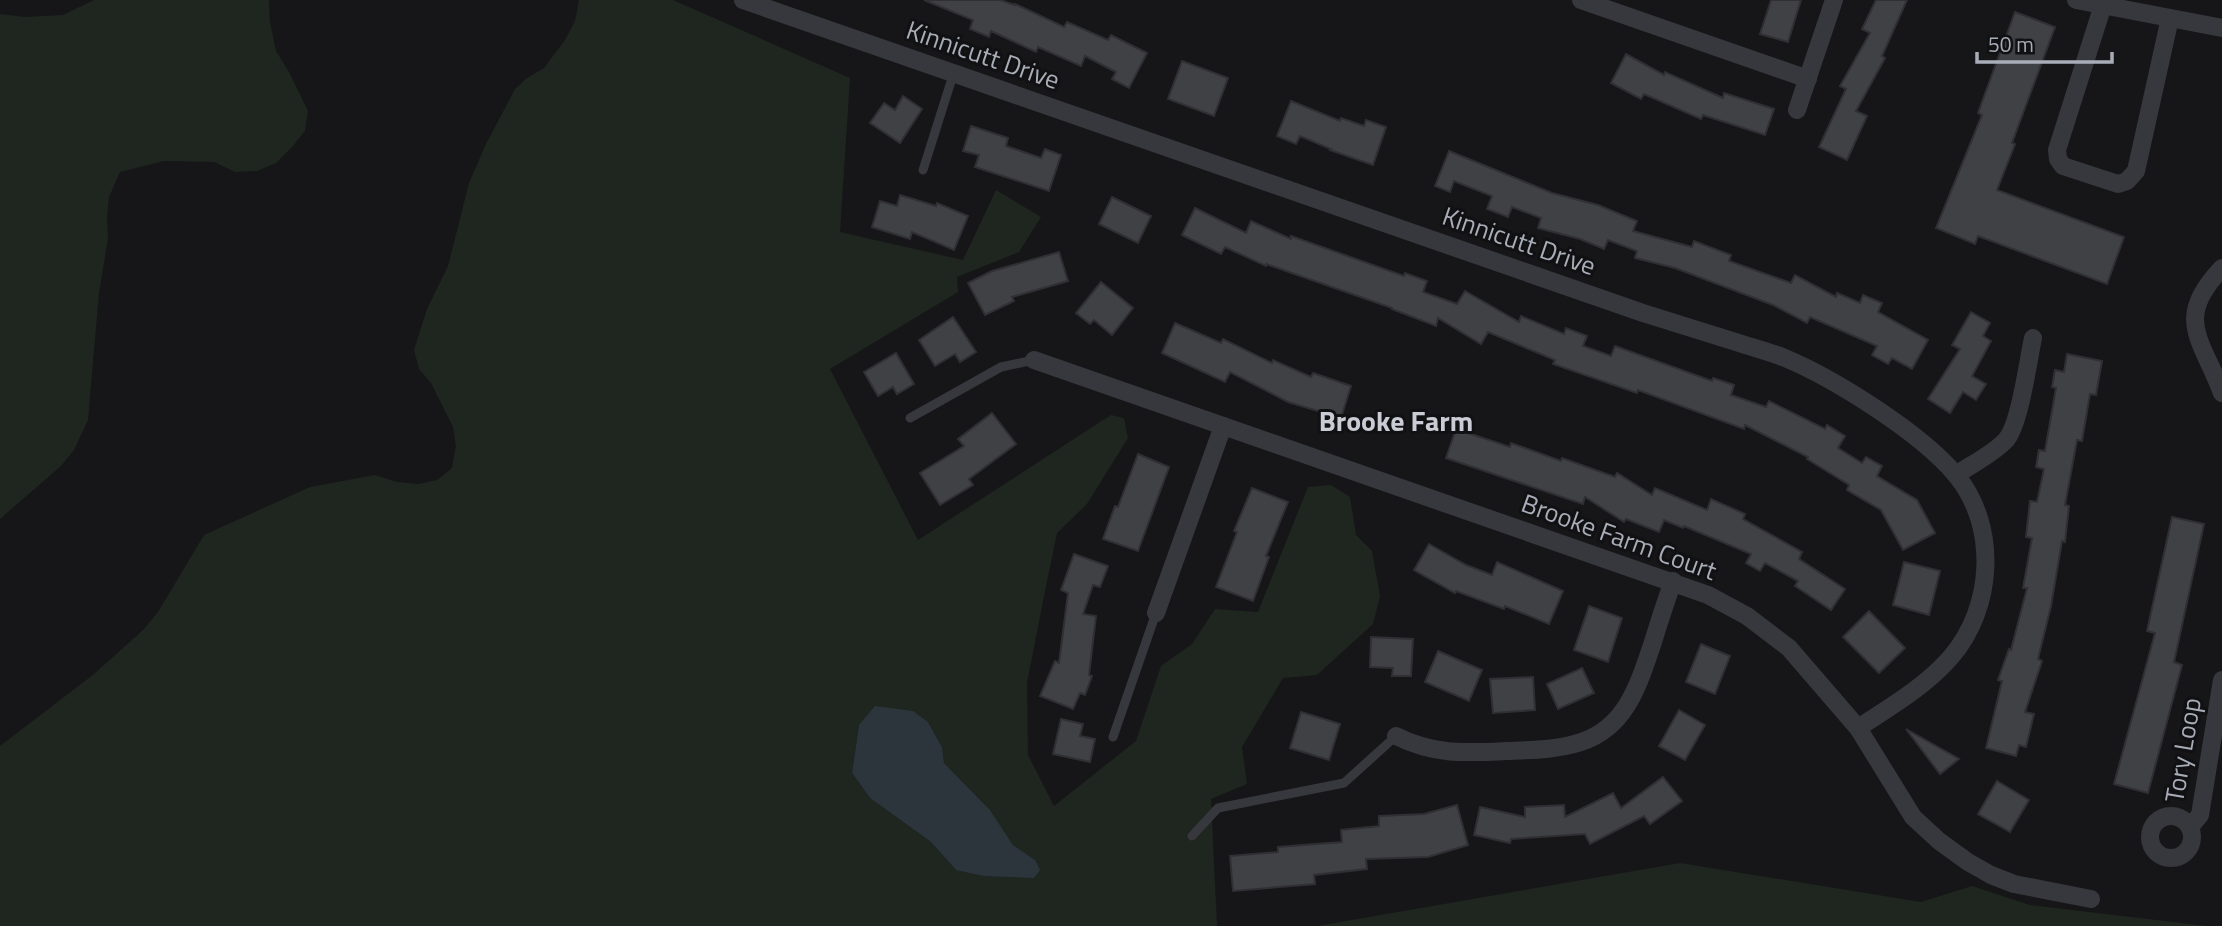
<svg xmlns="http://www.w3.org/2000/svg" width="2222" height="926" font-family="'Titillium Web',sans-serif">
<rect width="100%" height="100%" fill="#161618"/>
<!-- green -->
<g fill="#1e261f" fill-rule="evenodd">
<path d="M94 0H269L270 22 276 51 289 72 308 111 305 131 292 147 276 163 257 171 235 172 214 162 164 161 120 172 109 197 107 218 108 238 99 293 88 420 74 450 61 466 0 519V14L25 17 63 15Z"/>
<path d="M579 0H673L850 78 840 232 963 260 996 190 1041 217 1019 252 957 277 958 292 830 369 918 540 1111 415 1124 418 1128 438 1087 504 1057 533 1045 591 1027 683 1028 755 1054 806 1136 741 1161 666 1192 644 1215 609 1258 612 1308 487 1331 485 1350 497 1356 535 1372 551 1380 596 1373 624 1317 675 1283 678 1242 747 1247 784 1211 799 1217 926H0V746L94 674 143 630 158 612 204 535 310 487 375 475 397 482 418 484 437 480 452 468 456 446 453 427 431 383 419 369 414 350 427 309 448 266 469 183 486 144 515 89 527 78 544 68 565 40 575 21ZM928 722 942 747 944 763 990 810 1013 845 1035 860 956 870 931 842 870 798 852 773 859 725Z"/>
<path d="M1680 863 1921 902 1972 886 2030 905 2207 926H1317Z"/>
</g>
<!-- water -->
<path fill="#2c353c" d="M875 706 913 711 928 722 942 747 944 763 990 810 1013 845 1035 860 1040 870 1034 878 984 876 956 870 931 842 870 798 852 773 859 725Z"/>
<!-- building -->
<g fill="#404145" stroke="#303034" stroke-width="2">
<path d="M924 0H1000L1015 5V4L1064 27 1067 22 1108 40 1111 35 1147 53 1129 88 1112 79 1116 72 1085 56 1081 66 1038 47 1036 52 991 31 989 37 970 29 973 20Z"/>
<path d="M1771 0H1801L1788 42 1760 34Z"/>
<path d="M1876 0H1907L1882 56 1885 58 1856 111 1867 116 1847 160 1819 147 1846 89 1840 86 1870 33 1862 29Z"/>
<path d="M2015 12 2055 27 2012 143 2015 144 1997 190 2124 237 2107 284 1978 236 1975 244 1936 228 1982 115 1978 113Z"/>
<path d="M1626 54 1664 75 1665 72 1723 98 1724 93 1774 109 1765 135 1703 115 1701 119 1644 94 1641 99 1611 83Z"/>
<path d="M1182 61 1228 78 1214 116 1168 99Z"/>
<path d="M903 96 922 109 900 143 870 123 884 103 895 110Z"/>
<path d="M1291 101 1340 121 1341 118 1364 126 1366 120 1386 127 1373 165 1330 150 1331 149 1300 136 1296 144 1277 136Z"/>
<path d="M971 126 1008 138 1006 146 1041 158 1045 149 1061 155 1049 191 975 167 979 155 963 151Z"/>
<path d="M1449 151 1552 193 1598 205 1637 221 1633 231 1692 247 1694 241 1731 255 1729 261 1791 283 1795 275 1836 297 1837 293 1860 303 1863 295 1882 303 1878 312 1928 340 1912 369 1892 358 1888 364 1872 355 1877 346 1810 317 1807 323 1773 305 1675 268 1635 258 1637 251 1608 240 1604 249 1580 239 1538 228 1541 218 1512 207 1508 217 1487 209 1492 196 1454 181 1450 192 1435 186Z"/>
<path d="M900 195 936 206 937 203 968 216 954 250 912 232 910 239 872 227 880 201 897 206Z"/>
<path d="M1112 197 1151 216 1138 243 1099 224Z"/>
<path d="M1195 208 1246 233 1251 221 1291 239V236L1404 276 1405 273 1427 281 1423 292 1457 304 1465 291 1519 322 1521 316 1564 334 1566 328 1587 336 1583 346 1611 356 1615 346 1712 381 1713 378 1734 385 1731 395 1766 407 1769 401 1825 429 1827 425 1845 436 1838 448 1862 463 1866 457 1882 466 1877 476 1917 500 1935 533 1903 550 1881 510 1847 490 1849 485 1807 459 1808 457 1745 425 1744 429 1638 390 1637 393 1553 364 1555 360 1488 332 1481 344 1438 318 1436 326 1392 309V308L1266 264V266L1225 247 1221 254 1182 235Z"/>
<path d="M1059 252 1068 281 1012 297 1014 301 985 315 968 283 992 271Z"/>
<path d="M1101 282 1133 308 1112 335 1094 320 1090 324 1076 313Z"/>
<path d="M1971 312 1990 323 1983 336 1991 341 1972 376 1986 384 1976 400 1963 392 1950 413 1928 399 1960 349 1952 345Z"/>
<path d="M953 317 976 352 960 362 955 354 935 366 919 340Z"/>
<path d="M1175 323 1221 343 1223 339 1272 363 1273 360 1311 377 1313 373 1351 386 1341 418 1288 402 1230 372 1225 382 1162 353Z"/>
<path d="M896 353 914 384 897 394 893 387 878 396 864 372Z"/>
<path d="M2067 354 2102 361 2096 395 2090 394 2082 441 2077 440 2065 505 2069 506 2065 542 2062 541 2051 606 2038 659 2042 661 2025 712 2034 714 2026 747 2019 745 2016 756 1986 748 2002 681 1998 680 2009 649 2011 650 2027 588H2023L2032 538 2026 537 2030 501 2037 502 2044 469 2036 467 2039 450 2045 451 2056 388 2052 387 2055 370 2064 372Z"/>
<path d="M992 413 1016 444 969 479 973 485 940 505 920 473 964 446 958 439Z"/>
<path d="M1456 429 1510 447 1511 443 1561 461 1562 458 1615 477 1617 473 1652 495 1655 488 1707 510 1711 499 1745 514 1743 519 1802 552 1799 559 1845 589 1831 610 1795 586 1798 581 1765 563 1760 571 1746 563 1751 554 1684 526 1683 528 1664 520 1659 532 1626 519 1624 522 1585 497 1583 504 1446 458Z"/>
<path d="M1138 454 1169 467 1138 551 1103 539 1115 506 1118 507Z"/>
<path d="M1252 488 1288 502 1266 556 1269 557 1253 601 1216 587 1237 532 1234 531Z"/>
<path d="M2172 517 2204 524 2174 662 2182 665 2148 793 2114 784 2155 633 2147 631Z"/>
<path d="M1429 544 1466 565 1492 575 1497 562 1563 591 1549 624 1505 606 1504 609 1456 591 1455 593 1414 570Z"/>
<path d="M1074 554 1108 566 1100 587 1093 585 1083 614 1096 616 1089 675 1092 676 1085 695 1080 693 1073 709 1040 696 1055 661 1059 663 1068 593 1061 590Z"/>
<path d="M1904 562 1940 571 1929 615 1893 605Z"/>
<path d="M1589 606 1622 618 1608 662 1574 650Z"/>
<path d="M1869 611 1905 648 1879 673 1843 637Z"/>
<path d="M1371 637 1413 639 1411 676H1392L1393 668 1370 667Z"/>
<path d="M1701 644 1730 656 1715 694 1686 682Z"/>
<path d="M1438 651 1482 670 1469 701 1425 682Z"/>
<path d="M1582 668 1594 693 1558 709 1547 684Z"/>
<path d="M1533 677 1535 710 1493 713 1490 679Z"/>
<path d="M1679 710 1705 725 1685 760 1659 746Z"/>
<path d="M1301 712 1340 724 1329 760 1290 748Z"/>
<path d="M1061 719 1083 724 1080 736 1095 739 1090 762 1053 754Z"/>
<path d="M1906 729 1959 759 1940 774Z"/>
<path d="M1663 777 1682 801 1650 824 1644 816 1590 844 1585 834 1511 839 1510 843 1474 835 1480 807 1525 817V807L1564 805 1565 817 1613 793 1621 808Z"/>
<path d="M1997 781 2029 800 2010 832 1978 814Z"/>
<path d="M1457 805 1468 845 1428 857 1366 859 1367 869 1314 875 1315 884 1233 891 1230 856 1278 852V847L1342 842 1341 830 1379 826V816L1424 814Z"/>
</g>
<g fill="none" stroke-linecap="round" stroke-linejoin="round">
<!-- lane -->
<g stroke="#37383d" stroke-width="9">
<path d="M923 170 954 72"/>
<path d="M910 418 1001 367 1034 360"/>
<path d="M1113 737 1156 613"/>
<path d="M1192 836 1218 808 1344 783 1396 736"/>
</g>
<!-- street -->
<g stroke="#37383d" stroke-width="18">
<path d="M743 0 1643 313C1675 323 1707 333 1739 343 1754 348 1770 352 1785 358 1835 379 1921 433 1956 475 1998 526 1994 607 1951 657 1926 686 1890 707 1858 728"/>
<path d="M1581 0 1808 79"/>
<path d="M2076 0 2222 28"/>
<path d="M2103 5 2057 150 2058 159 2063 166 2118 184 2127 181 2136 171 2170 18"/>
<path d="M1797 110 1834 0"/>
<path d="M2222 268C2173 319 2202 339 2222 393"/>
<path d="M1034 360 1708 595 1747 616 1789 648 1858 728 1913 817 1939 841 1968 862 1991 875 2014 884 2091 899"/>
<path d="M1956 475C1972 464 1993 454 2006 440 2020 424 2028 361 2033 338"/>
<path d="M1156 613 1223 426"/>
<path d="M1396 736C1434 755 1464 753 1506 751 1530 750 1557 750 1581 742 1627 727 1639 683 1653 642 1659 622 1666 601 1673 581"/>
<circle cx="2171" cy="837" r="21"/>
<path d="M2190 827 2200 815 2222 680"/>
</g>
</g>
<g text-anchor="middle" stroke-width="6" stroke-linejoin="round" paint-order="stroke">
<!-- street labels -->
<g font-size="26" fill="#a8adb8" stroke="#111113">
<text transform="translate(983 55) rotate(19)" y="9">Kinnicutt Drive</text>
<text transform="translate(1519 241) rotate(19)" y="9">Kinnicutt Drive</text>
<text transform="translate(1619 537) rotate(20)" y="9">Brooke Farm Court</text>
<text transform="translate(2183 750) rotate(-80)" y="9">Tory Loop</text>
</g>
<!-- neighbourhood labels -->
<g font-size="28" font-weight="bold" fill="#c9ccd4" stroke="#111113">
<text x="1396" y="431">Brooke Farm</text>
</g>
</g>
<!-- scale -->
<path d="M1977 52v10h135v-10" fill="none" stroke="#a8adb8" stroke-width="3.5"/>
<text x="1988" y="52" font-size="21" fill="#a8adb8" stroke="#111113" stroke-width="5" paint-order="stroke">50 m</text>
</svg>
